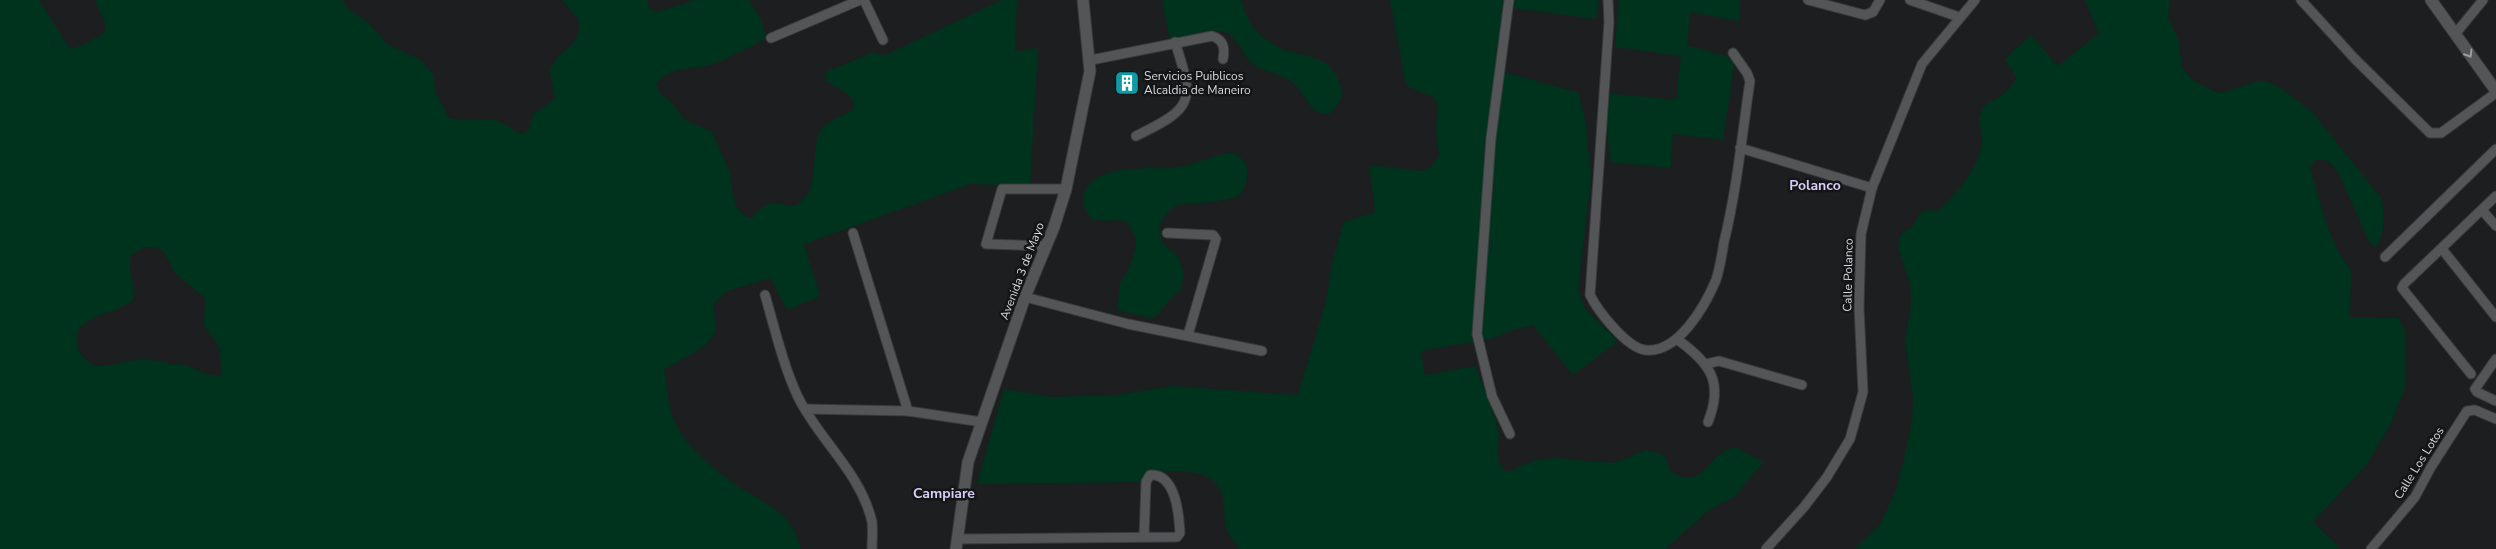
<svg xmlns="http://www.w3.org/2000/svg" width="2496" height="549" font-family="'Nunito Sans',sans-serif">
<rect width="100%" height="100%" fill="#1c1e20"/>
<!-- green -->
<g fill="#00331e" fill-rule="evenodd">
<path d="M0 0H39L70 49 83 45 104 33 106 25 95 0H343L347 8 369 23 387 44 421 60 433 75 436 93 449 118C462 122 478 119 493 120 503 121 512 130 522 134L529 130 533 114 554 100C557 88 546 77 552 66 562 46 581 48 579 20L562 0H648L649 8 657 12 695 0H749L761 20 766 38C749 47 732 57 713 64 693 71 670 64 656 84L659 92 673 104 684 119 712 132C717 145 723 156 728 168 735 186 729 211 750 218 757 214 763 204 772 203 781 202 790 209 798 204 821 188 810 156 819 134 824 121 842 117 853 110L854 102 849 95 825 80 826 72 874 52 883 56 1002 0H1017L1015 52 1038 48 1030 186 970 184 804 244 820 296 787 310 771 278 727 291 714 303C713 312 717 322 715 331 710 347 678 362 664 369 667 384 669 412 676 425 691 452 717 472 742 489 771 507 791 512 801 549H0ZM145 247H155L163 251 175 273 205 298 204 325 220 348 221 375C204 378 192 364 176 364 164 363 151 359 138 360 124 361 111 367 96 366 80 359 74 347 78 330 93 312 115 314 133 300 138 284 126 274 131 255Z"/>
<path d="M1162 0H1241C1248 21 1252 30 1271 43 1296 61 1332 48 1341 88 1343 98 1337 108 1329 114 1309 115 1307 95 1294 84 1282 73 1265 73 1253 64 1242 57 1241 37 1222 31 1210 28 1183 37 1170 40Z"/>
<path d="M1390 0H1599L1596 19 1513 8 1504 72 1579 93 1586 125 1591 177 1578 289 1585 309 1618 341 1573 375 1533 325 1509 331 1493 338 1421 351 1425 375 1475 366C1483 387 1494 408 1498 430 1501 447 1490 461 1508 472L1533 461 1552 458 1614 463 1647 450 1664 455 1671 472C1705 492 1707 452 1736 447L1763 462 1734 497 1708 511 1665 549H1239C1236 542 1229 537 1227 530 1223 519 1225 506 1222 495 1214 465 1172 472 1148 471L1145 482 977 484 1004 389 1052 397 1117 395 1172 386 1298 395 1326 301 1332 263 1344 222 1375 212 1369 165 1421 171 1429 169 1439 156 1436 129 1438 104 1433 97 1409 87 1405 80Z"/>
<path d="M1619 0H1740L1739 21 1690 12 1687 45 1735 59 1723 140 1673 134 1671 168 1611 162 1605 115V93L1676 100 1681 56 1615 47Z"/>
<path d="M2085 0H2170L2168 17 2179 41 2182 68 2194 81 2215 92H2224L2258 81H2266L2282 89 2313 113 2381 198C2385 211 2385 237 2375 247L2369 241 2338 172C2331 162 2327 159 2315 160L2310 168C2321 202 2327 241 2351 270L2350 317 2398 318 2405 330V388L2390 425 2367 464 2313 522 2341 549H1855L1880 525 1897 488 1912 422 1913 396 1905 340 1911 303 1910 283 1898 248 1899 239 1903 232 1911 228 1921 212 1930 210 1938 211C1956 195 1983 164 1982 139 1982 129 1976 122 1981 112 1985 102 1994 102 2002 95 2008 90 2012 84 2017 78L2005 59 2031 35 2058 66 2099 33Z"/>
<path d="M1231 153C1252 158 1251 181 1239 196 1230 198 1221 201 1212 202 1187 205 1172 197 1159 227L1163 244 1176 255 1181 264 1184 273 1181 289 1169 300 1158 315 1150 318 1117 310 1120 283 1130 267 1136 248V238L1127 222C1115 218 1105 223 1092 219 1086 211 1080 202 1085 191 1102 161 1151 171 1179 167 1197 164 1212 155 1231 153Z"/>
</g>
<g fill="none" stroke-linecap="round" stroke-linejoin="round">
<defs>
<g id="street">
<path d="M864 0 883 40"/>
<path d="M1509 0 1491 138 1477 334 1492 396 1510 434"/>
<path d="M1608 0 1609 22 1590 295C1598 311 1626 347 1645 350 1678 354 1705 306 1716 280 1720 268 1722 254 1724 242 1737 189 1742 135 1750 81L1747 73 1733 53"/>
<path d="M1808 0 1865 15 1873 12 1880 0"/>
<path d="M1910 0 1959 17"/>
<path d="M2301 0 2355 59 2430 133H2441L2496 93"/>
<path d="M2456 33 2483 0"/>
<path d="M771 38 860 0"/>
<path d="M1091 60 1212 36C1224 40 1225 48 1223 59"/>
<path d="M1136 136C1193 108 1195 103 1175 42"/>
<path d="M1740 148 1872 188"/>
<path d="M2482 210 2496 226"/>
<path d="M853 233 908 411"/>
<path d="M1167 233 1213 235 1216 239 1188 335"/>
<path d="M1046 246 986 244 1002 189H1066"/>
<path d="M2442 249 2496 317"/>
<path d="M2385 257 2496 149"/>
<path d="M765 295C775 329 783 365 798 397 819 440 861 473 872 522 873 530 872 540 872 549"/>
<path d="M1025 297 1128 324 1262 351"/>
<path d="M1678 340C1710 363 1724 382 1708 422"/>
<path d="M2496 359 2475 389 2477 392 2496 401"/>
<path d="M1706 364 1719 361 1802 385"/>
<path d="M2471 374 2402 288 2404 284 2496 196"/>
<path d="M805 409 908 411 982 422"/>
<path d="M958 539C1031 539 1104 538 1177 537L1180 533C1179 515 1176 473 1150 475L1146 482 1144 537"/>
<path d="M1766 549 1804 507 1827 477 1850 439 1863 392 1859 307 1861 234 1872 188 1922 64 1975 0"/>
<path d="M2371 549 2415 497 2431 467 2467 411 2475 410 2496 419"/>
</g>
<g id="secondary">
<path d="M2431 0 2496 91"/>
<path d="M956 549 968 462 1025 297 1054 227 1066 189 1090 71 1083 0"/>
</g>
</defs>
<!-- street casing -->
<use href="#street" stroke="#393a3c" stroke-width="11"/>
<!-- secondary casing -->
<use href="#secondary" stroke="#393a3c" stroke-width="13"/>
<!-- street -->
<use href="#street" stroke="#535557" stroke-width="9"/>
<!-- secondary -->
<use href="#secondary" stroke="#535557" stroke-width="11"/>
</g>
<!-- one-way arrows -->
<defs><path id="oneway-chevron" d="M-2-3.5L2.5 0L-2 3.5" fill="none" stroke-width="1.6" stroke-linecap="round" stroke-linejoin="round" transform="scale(1.25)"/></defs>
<use stroke="#9c9e9f" href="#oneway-chevron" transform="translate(2469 54) rotate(58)"/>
<!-- icons -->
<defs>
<symbol id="building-square" viewBox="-11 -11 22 22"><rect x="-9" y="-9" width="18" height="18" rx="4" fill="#0f9aa8" stroke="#131517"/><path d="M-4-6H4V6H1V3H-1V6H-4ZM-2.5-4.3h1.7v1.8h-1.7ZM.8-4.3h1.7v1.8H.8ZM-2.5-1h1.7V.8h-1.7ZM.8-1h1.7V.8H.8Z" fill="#fff"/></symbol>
</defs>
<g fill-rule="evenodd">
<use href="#building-square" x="1113" y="69" width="28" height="28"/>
</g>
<g text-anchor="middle" stroke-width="5" stroke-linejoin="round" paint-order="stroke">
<!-- poi labels -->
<g font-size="12" fill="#d7d9da" stroke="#131517" text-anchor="start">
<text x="1144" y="80">Servicios Puiblicos<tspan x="1144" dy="14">Alcaldia de Maneiro</tspan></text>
</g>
<!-- street labels -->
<g font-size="12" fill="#d7d9da" stroke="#131517">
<text transform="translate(1022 271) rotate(-69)" y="4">Avenida 3 de Mayo</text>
<text transform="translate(1848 275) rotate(-89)" y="4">Calle Polanco</text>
<text transform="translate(2419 463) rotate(-58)" y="4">Calle Los Lotos</text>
</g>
<!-- neighbourhood labels -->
<g font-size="14" font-weight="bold" fill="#dacef9" stroke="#131517">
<text x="1815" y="190">Polanco</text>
<text x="944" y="498">Campiare</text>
</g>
</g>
</svg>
